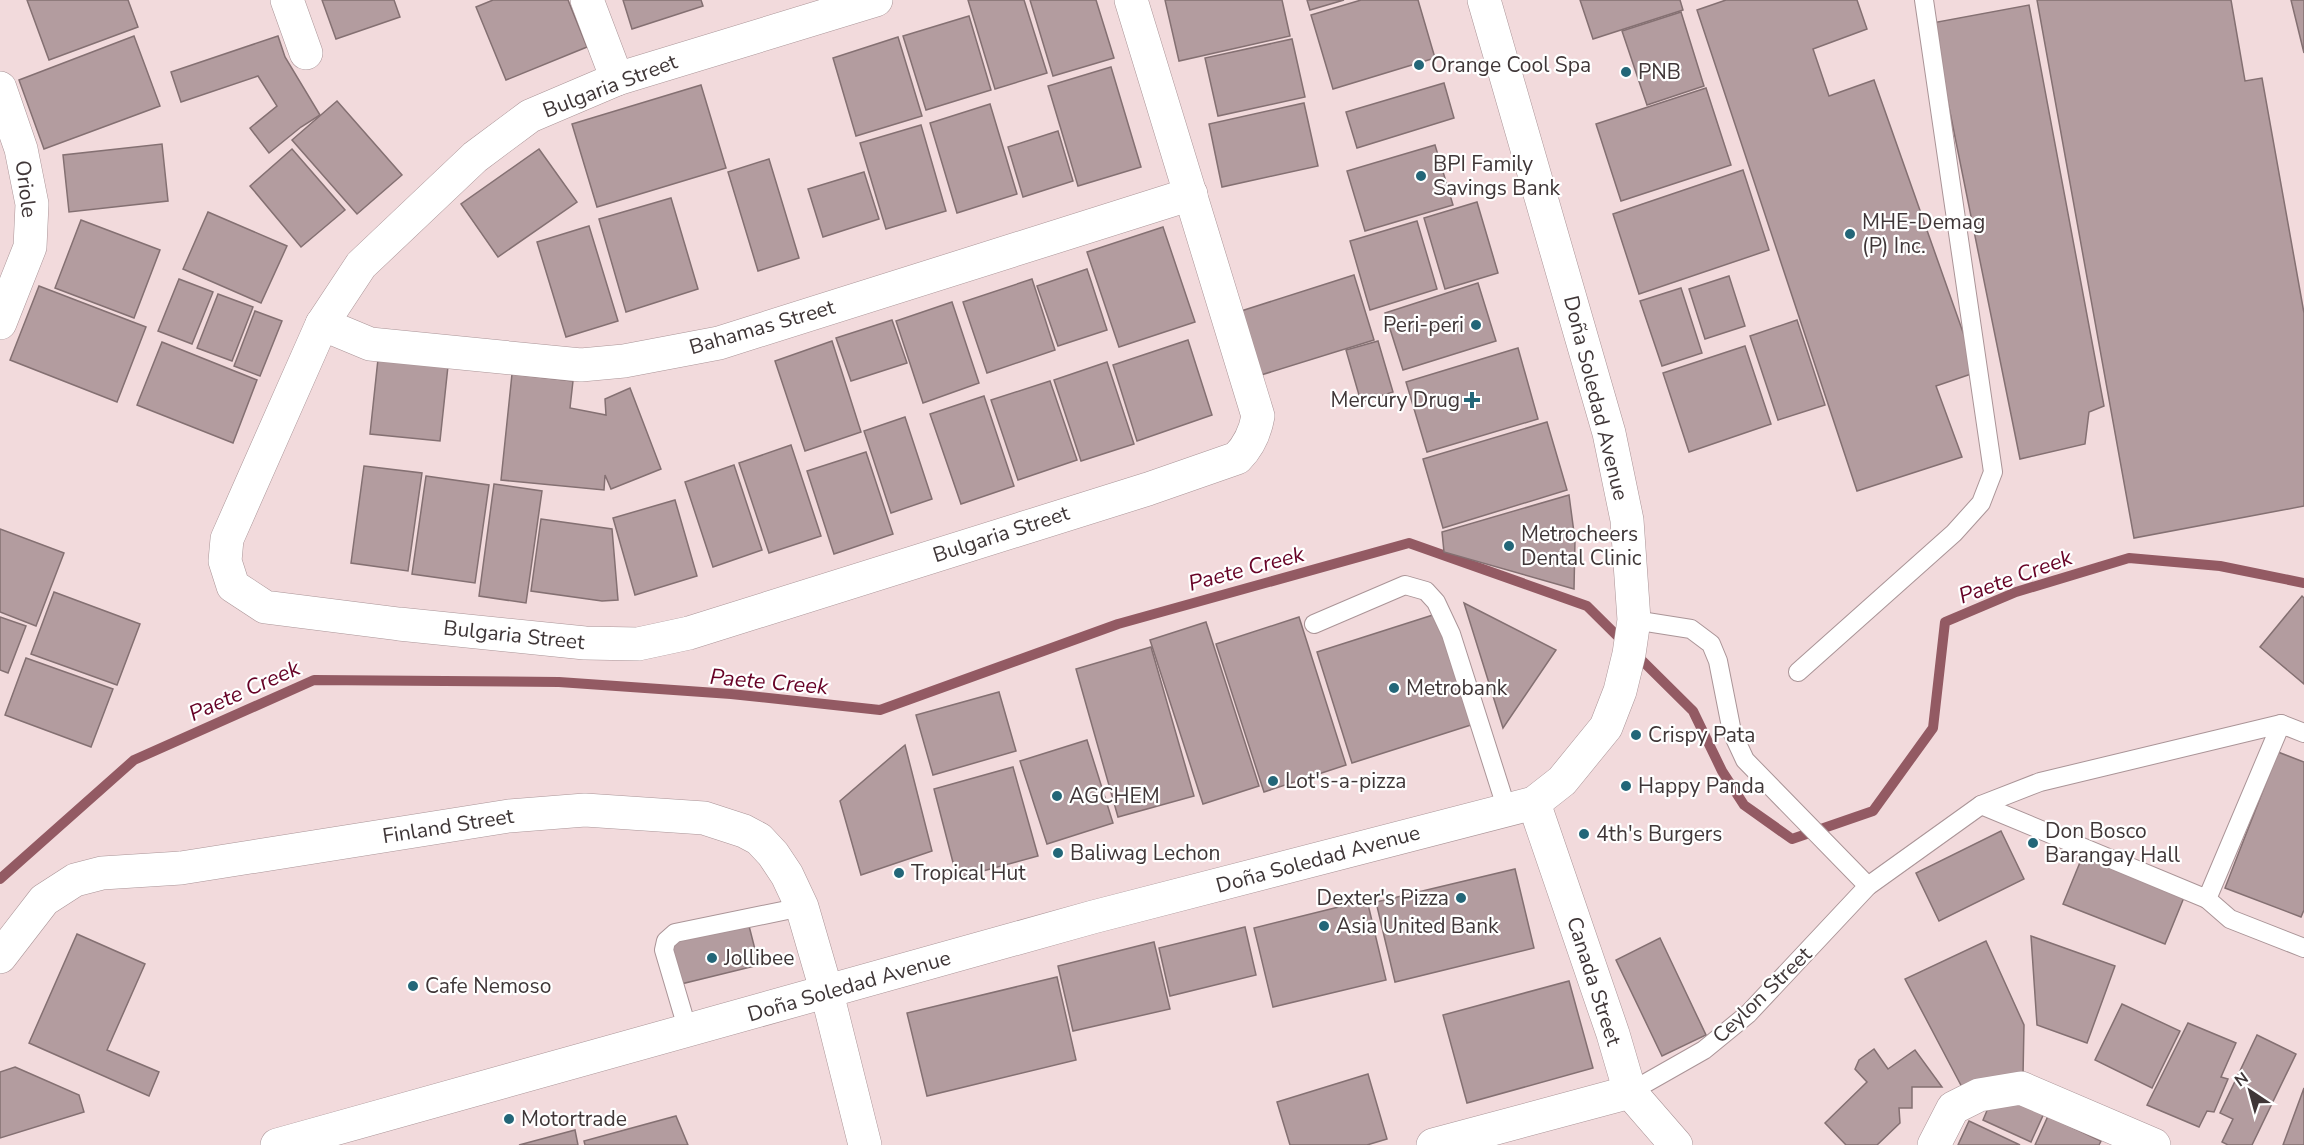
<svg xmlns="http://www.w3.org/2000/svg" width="2304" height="1145" font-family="'Nunito Sans',sans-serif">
<rect width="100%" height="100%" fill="#f2dadc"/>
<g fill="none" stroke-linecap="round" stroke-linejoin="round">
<!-- stream -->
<path stroke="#935a63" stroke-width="10" d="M0 879 134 760 314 680 559 682 731 694 880 710 1118 624 1409 543 1587 606 1693 711 1722 771 1744 805 1792 839 1873 811 1933 728 1945 622 2016 592 2129 558 2220 566 2304 583"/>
</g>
<!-- building -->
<g fill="#b39c9f" stroke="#847072" stroke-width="1.5">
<path d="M27 0H128L138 27 49 60Z"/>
<path d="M322 0H394L400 17 336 39Z"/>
<path d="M493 0H568L587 47 506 80 476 7Z"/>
<path d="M623 0H701L703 6 632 29Z"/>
<path d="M968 0H1024L1047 73 995 89Z"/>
<path d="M1030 0H1096L1114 58 1053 76Z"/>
<path d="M1165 0H1282L1290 36 1179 61Z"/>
<path d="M1307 0H1344L1310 10Z"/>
<path d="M1361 0H1418L1435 58 1333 89 1311 15Z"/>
<path d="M1580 0H1680L1683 10 1593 39Z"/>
<path d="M1726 0H1857L1867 29 1813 49 1829 96 1874 80 1977 372 1936 386 1962 457 1857 491 1697 10Z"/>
<path d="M2037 0H2231L2245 81 2262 78 2304 313V506L2134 538Z"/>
<path d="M2291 0H2304V53Z"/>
<path d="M2029 5 2104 406 2089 412 2085 444 2020 459 1932 23Z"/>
<path d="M1681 12 1704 86 1647 105 1622 31Z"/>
<path d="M969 16 991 90 926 110 903 36Z"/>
<path d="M134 36 160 106 44 149 19 80Z"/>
<path d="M278 36 285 57 320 115 301 127 269 153 250 128 277 106 258 76 181 102 171 72Z"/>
<path d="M898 37 922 116 856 136 833 58Z"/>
<path d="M1292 39 1305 97 1218 116 1205 58Z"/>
<path d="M1111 67 1141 167 1078 186 1048 86Z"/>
<path d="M1444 83 1454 118 1357 148 1346 112Z"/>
<path d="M701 85 726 168 597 207 572 124Z"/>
<path d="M1706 88 1731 165 1621 201 1596 124Z"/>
<path d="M337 101 402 175 357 214 292 140Z"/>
<path d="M1304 103 1318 166 1222 187 1209 124Z"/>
<path d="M990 104 1017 194 957 213 930 123Z"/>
<path d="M921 125 946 211 886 229 860 143Z"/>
<path d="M1058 131 1073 181 1023 197 1008 147Z"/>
<path d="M162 144 168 201 69 212 63 155Z"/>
<path d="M1435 145 1453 205 1365 231 1347 171Z"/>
<path d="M292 149 345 210 301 247 250 186Z"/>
<path d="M539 149 577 202 498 257 461 204Z"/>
<path d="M769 159 799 258 758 271 728 172Z"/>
<path d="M1743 170 1769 250 1639 294 1613 214Z"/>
<path d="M864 172 879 219 823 237 808 189Z"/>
<path d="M671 198 698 289 626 312 599 219Z"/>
<path d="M1477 202 1498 273 1445 289 1424 218Z"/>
<path d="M208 212 287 246 261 303 183 269Z"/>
<path d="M81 220 160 250 134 318 55 288Z"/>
<path d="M1417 221 1437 289 1370 310 1350 241Z"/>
<path d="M589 226 618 321 566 337 537 242Z"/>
<path d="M1163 227 1195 322 1119 347 1087 252Z"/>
<path d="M1087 269 1107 330 1058 346 1037 286Z"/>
<path d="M1354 275 1374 340 1261 375 1241 311Z"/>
<path d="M1729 276 1745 326 1705 339 1689 289Z"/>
<path d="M179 279 213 292 192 344 158 331Z"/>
<path d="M1032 279 1055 350 987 373 963 302Z"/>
<path d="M1478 283 1496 341 1403 370 1385 313Z"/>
<path d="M39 286 146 327 117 402 10 360Z"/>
<path d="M1681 288 1702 353 1662 366 1640 301Z"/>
<path d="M218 294 253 307 232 361 197 348Z"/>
<path d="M952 302 979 383 923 403 896 321Z"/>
<path d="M255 311 282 321 260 376 234 366Z"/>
<path d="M892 320 907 363 851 381 836 338Z"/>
<path d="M1797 320 1825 405 1778 420 1750 336Z"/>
<path d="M1188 340 1212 415 1137 441 1113 365Z"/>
<path d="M832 341 861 432 805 451 775 361Z"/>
<path d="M1378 341 1393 392 1361 402 1346 350Z"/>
<path d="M162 342 257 380 233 443 137 405Z"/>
<path d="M1745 346 1771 424 1689 452 1663 373Z"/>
<path d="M1518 348 1538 419 1427 452 1406 382Z"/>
<path d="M378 359 448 366 440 441 370 434Z"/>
<path d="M1107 362 1134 444 1081 461 1054 380Z"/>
<path d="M512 374 573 381 570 408 606 415 605 399 630 388 661 469 611 489 605 475 604 490 501 480Z"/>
<path d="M1050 381 1077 460 1018 480 991 400Z"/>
<path d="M984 396 1014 486 961 504 930 414Z"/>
<path d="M905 417 932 499 891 513 864 431Z"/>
<path d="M1547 422 1567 490 1443 528 1423 459Z"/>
<path d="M791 445 821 536 769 553 739 463Z"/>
<path d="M866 452 893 534 834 554 807 471Z"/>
<path d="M734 465 762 550 713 567 685 482Z"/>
<path d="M364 466 422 473 408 571 351 563Z"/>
<path d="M426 476 489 485 475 583 412 574Z"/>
<path d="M494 484 542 491 526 603 479 596Z"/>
<path d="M1569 495 1575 540 1574 589 1444 552 1442 532Z"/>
<path d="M675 500 697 576 635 595 613 518Z"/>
<path d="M541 519 612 529 618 600 602 601 531 591Z"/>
<path d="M0 529 64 553 36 626 0 612Z"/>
<path d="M54 592 140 624 117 685 31 654Z"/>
<path d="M2302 596 2304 598V684L2260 647Z"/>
<path d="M1464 603 1556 650 1503 728Z"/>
<path d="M1436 614 1471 725 1352 763 1317 652Z"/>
<path d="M0 617 26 626 8 673 0 670Z"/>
<path d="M1299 617 1346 765 1264 792 1216 644Z"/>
<path d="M1206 622 1259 786 1203 804 1150 640Z"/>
<path d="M1151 647 1194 796 1118 817 1076 669Z"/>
<path d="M26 658 113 689 91 747 5 715Z"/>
<path d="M999 692 1016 751 933 775 916 715Z"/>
<path d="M1087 740 1113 823 1047 844 1020 761Z"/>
<path d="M905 745 932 851 861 875 840 801Z"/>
<path d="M2278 752 2304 762V910L2301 917 2225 888Z"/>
<path d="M1013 767 1038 856 957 878 934 789Z"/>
<path d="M2001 831 2024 879 1939 921 1916 873Z"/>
<path d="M2083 855 2185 895 2165 944 2063 904Z"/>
<path d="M1515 869 1534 948 1395 982 1376 902Z"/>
<path d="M1367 900 1386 980 1273 1007 1254 928Z"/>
<path d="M748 922 759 965 681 984 670 942Z"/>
<path d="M1245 927 1256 975 1170 996 1159 948Z"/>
<path d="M77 934 145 964 107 1050 159 1072 149 1096 29 1043Z"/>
<path d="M2031 936 2115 966 2087 1043 2037 1025Z"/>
<path d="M1660 938 1706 1035 1662 1056 1616 960Z"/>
<path d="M1986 941 2024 1025 2023 1076 1964 1091 1905 979Z"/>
<path d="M1154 942 1170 1009 1073 1031 1058 966Z"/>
<path d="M1057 977 1076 1060 927 1096 907 1013Z"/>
<path d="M1569 981 1593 1068 1467 1103 1443 1015Z"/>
<path d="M2122 1004 2180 1031 2152 1088 2095 1060Z"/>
<path d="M2188 1023 2236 1043 2221 1077 2228 1079 2214 1112 2207 1111 2199 1127 2147 1105Z"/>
<path d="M2257 1035 2296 1054 2252 1145H2228L2222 1142 2233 1119 2220 1113Z"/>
<path d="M1874 1049 1888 1069 1915 1050 1942 1087H1912V1108H1899L1900 1123 1877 1145H1846L1825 1123 1867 1082 1855 1069 1859 1060Z"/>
<path d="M15 1067 79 1095 84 1112 0 1138V1072Z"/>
<path d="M1368 1074 1387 1139 1367 1145H1290L1277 1102Z"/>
<path d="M2304 1088V1145H2283Z"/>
<path d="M2010 1095 2045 1111 2031 1142 1983 1120 1991 1101Z"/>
<path d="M676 1116 688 1145H585L584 1141Z"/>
<path d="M2048 1116 2101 1141 2099 1145H2035Z"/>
<path d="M1969 1121 2020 1145H1958Z"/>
<path d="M575 1130 578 1145H519Z"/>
</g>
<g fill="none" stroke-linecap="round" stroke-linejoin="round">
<defs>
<g id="lane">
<path d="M1634 620 1691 629 1711 644 1718 661 1732 732 1745 760 1868 886"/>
<path d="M1314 624 1405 585 1426 591 1436 602 1451 634 1507 810"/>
<path d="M1798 672 1954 533 1981 503 1993 472 1924 0"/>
<path d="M1981 805 2207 899 2281 724"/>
<path d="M2207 899 2230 919 2304 948"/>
<path d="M688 1031 664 950 666 941 675 933 802 907"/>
<path d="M1630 1092 1704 1050 1748 1014 1868 886 1981 805 2040 782 2281 724 2304 733"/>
</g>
<g id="street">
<path d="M287 0 306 53"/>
<path d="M587 0 617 79"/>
<path d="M876 0 617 79 530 116 475 157 361 265 322 324 227 539 225 561 233 586 265 607 399 624 585 643 638 644 689 633 1148 489 1237 458C1249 446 1255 433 1258 416L1131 0"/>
<path d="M0 88 21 149 32 204 30 247 0 323"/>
<path d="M322 324 370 344 581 365 624 361 719 343 1191 194"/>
<path d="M1534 803 1613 1034 1630 1092 1676 1145"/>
<path d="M0 957 44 900 75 880 102 873 181 868 509 816 585 810 704 818 744 831 759 839 773 854 787 875 802 907 827 993 865 1145"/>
<path d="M1433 1145 1630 1092"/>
<path d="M1934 1145 1953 1108 1979 1095 2021 1088 2154 1145"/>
</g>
<path id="secondary" d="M277 1145 1093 917 1534 803 1562 781 1606 727 1620 691 1629 654 1634 620 1627 520 1609 433 1484 0"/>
</defs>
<!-- lane casing -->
<use href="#lane" stroke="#aa9497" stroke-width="20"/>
<!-- street casing -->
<use href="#street" stroke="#aa9497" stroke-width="34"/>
<!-- secondary casing -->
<use href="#secondary" stroke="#aa9497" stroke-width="34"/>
<!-- lane -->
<use href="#lane" stroke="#fff" stroke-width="18"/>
<!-- street -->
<use href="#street" stroke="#fff" stroke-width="33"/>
<!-- secondary -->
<use href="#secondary" stroke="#fff" stroke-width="33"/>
</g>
<!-- markers -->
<g fill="#236678" stroke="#fff" stroke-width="2">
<circle cx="1419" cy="65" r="6"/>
<circle cx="1626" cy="72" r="6"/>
<circle cx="1421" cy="176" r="6"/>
<circle cx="1850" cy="234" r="6"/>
<circle cx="1476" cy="325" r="6"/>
<path d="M1469 391h6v6h6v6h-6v6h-6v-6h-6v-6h6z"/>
<circle cx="1509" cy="546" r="6"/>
<circle cx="1394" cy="688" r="6"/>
<circle cx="1636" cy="735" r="6"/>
<circle cx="1273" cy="781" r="6"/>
<circle cx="1626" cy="786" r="6"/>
<circle cx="1057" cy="796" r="6"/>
<circle cx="1584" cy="834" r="6"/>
<circle cx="2033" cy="843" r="6"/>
<circle cx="1058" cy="853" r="6"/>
<circle cx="899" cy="873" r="6"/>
<circle cx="1461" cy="898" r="6"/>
<circle cx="1324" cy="926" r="6"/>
<circle cx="712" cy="958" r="6"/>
<circle cx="413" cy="986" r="6"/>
<circle cx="509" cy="1119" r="6"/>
</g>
<g text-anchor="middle" stroke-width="4.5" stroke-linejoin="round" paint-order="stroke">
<!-- poi labels -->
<g font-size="21" fill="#3f3637" stroke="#fff" text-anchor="start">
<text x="1431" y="72">Orange Cool Spa</text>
<text x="1638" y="79">PNB</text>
<text x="1433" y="171">BPI Family<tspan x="1433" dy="24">Savings Bank</tspan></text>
<text x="1862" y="229">MHE-Demag<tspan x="1862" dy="24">(P) Inc.</tspan></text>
<text x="1464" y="332" text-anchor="end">Peri-peri</text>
<text x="1460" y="407" text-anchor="end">Mercury Drug</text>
<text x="1521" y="541">Metrocheers<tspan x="1521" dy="24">Dental Clinic</tspan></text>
<text x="1406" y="695">Metrobank</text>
<text x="1648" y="742">Crispy Pata</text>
<text x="1285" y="788">Lot's-a-pizza</text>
<text x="1638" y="793">Happy Panda</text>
<text x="1069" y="803">AGCHEM</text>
<text x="2045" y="838">Don Bosco<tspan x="2045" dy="24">Barangay Hall</tspan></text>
<text x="1596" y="841">4th's Burgers</text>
<text x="1070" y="860">Baliwag Lechon</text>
<text x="911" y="880">Tropical Hut</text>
<text x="1449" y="905" text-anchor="end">Dexter's Pizza</text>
<text x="1336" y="933">Asia United Bank</text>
<text x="724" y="965">Jollibee</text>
<text x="425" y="993">Cafe Nemoso</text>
<text x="521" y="1126">Motortrade</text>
</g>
<!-- street labels -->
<g font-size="21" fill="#3f3637" stroke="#fff">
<text transform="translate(610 86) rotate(-21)" y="7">Bulgaria Street</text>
<text transform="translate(26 189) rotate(83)" y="7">Oriole</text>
<text transform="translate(762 327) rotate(-16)" y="7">Bahamas Street</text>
<text transform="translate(1596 398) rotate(76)" y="7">Doña Soledad Avenue</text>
<text transform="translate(1001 534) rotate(-18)" y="7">Bulgaria Street</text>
<text transform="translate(514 635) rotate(6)" y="7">Bulgaria Street</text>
<text transform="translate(448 826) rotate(-9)" y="7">Finland Street</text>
<text transform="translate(1318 859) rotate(-15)" y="7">Doña Soledad Avenue</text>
<text transform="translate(1594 981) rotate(72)" y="7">Canada Street</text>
<text transform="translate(849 986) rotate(-16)" y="7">Doña Soledad Avenue</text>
<text transform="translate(1762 995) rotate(-44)" y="7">Ceylon Street</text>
</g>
<!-- water labels -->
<g font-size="22" font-style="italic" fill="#670226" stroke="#fff">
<text transform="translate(1246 568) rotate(-15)" y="8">Paete Creek</text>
<text transform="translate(2015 576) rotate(-20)" y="8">Paete Creek</text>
<text transform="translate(769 681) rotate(5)" y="8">Paete Creek</text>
<text transform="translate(244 690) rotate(-24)" y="8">Paete Creek</text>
</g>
</g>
<!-- north arrow -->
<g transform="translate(2250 1091) rotate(324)" stroke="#ffffff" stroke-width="4.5" paint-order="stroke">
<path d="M0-4.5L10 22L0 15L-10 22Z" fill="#3f3637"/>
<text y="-9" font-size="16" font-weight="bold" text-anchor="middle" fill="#3f3637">N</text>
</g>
</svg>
